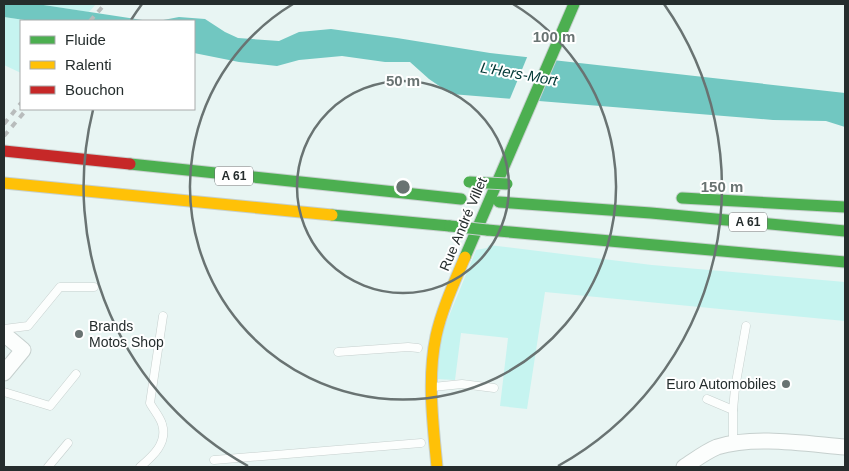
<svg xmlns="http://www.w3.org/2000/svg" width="849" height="471" font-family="Arial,sans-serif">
<rect width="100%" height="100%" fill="#e8f5f3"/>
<!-- green -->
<g fill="#c6f4f0">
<path d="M37 4H96L89 12Z"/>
<path d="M4 17 31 21H21V73L4 65Z"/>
<path d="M489 245 652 265 845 282V321L545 292 527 409 500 406 508 338 461 333 455 380 436 379 440 338 476 250 487 248Z"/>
</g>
<!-- water -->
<g fill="#71c7c1">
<path d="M4 4H37L149 21H31L4 17Z"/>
<path d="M179 17 205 19 225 32 238 38 279 41 299 32 331 29 397 38 490 53 845 93V127L826 121 773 120 451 94 429 79 410 62H385L342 56 299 60 277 66 239 62 194 53V21H158Z"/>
</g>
<!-- pier -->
<path fill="#e8f5f3" d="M528 55 557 58 538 103 509 101Z"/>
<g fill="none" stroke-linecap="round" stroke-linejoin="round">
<defs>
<g id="lane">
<path d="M4 329 28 326 60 287H94"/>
<path d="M338 352 408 347 418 348"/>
<path d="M433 387 462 384 494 388"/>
<path d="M4 392 50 406 76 374"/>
<path d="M707 399 733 410"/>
<path d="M733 443V410L735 388 746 326"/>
<path d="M214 460 421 443"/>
<path d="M48 467 68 443"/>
<path d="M140 467C153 456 168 443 162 424 160 417 153 409 150 403L163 316"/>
</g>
<g id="street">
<path d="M4 334 23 350 4 373"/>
<path d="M684 467C695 460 705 452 717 447 753 435 808 444 845 447"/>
</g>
<g id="fast">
<path d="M130 164 461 199"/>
<path d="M682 198 845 207"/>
<path d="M499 202 651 213 845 231"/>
<path d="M332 215 450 226"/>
<path d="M487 230 845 262"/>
<path d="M465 257 574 4"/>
</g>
<g id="slow">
<path d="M4 183 332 215"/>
<path d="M437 467C433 424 427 379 436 336 442 309 454 283 465 257"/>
</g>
<path id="jam" d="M4 151 130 164"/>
</defs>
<!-- lane casing -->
<use href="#lane" stroke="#c6d0ce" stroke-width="9"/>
<!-- street casing -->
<use href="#street" stroke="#c6d0ce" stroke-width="17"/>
<!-- fast casing -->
<use href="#fast" stroke="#c6d0ce" stroke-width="13"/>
<!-- slow casing -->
<use href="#slow" stroke="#c6d0ce" stroke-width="13"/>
<!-- jam casing -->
<use href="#jam" stroke="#c6d0ce" stroke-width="13"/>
<!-- lane -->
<use href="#lane" stroke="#fcfefd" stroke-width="8"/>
<!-- street -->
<use href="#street" stroke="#fcfefd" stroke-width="15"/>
<!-- fast -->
<use href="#fast" stroke="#4caf50" stroke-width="11"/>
<!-- slow -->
<use href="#slow" stroke="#ffc107" stroke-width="11"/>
<!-- jam -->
<use href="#jam" stroke="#c62828" stroke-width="11"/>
<!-- rail -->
<g stroke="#b8bcbc" stroke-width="4" stroke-dasharray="6 6" stroke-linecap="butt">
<path d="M90 21 105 4"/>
<path d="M4 124 21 103"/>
<path d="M4 136 27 109"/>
</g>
<defs>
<g id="fast-bridge">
<path d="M469 182 507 184"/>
<path d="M450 226 487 230"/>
</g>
</defs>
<!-- fast-bridge casing -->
<use href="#fast-bridge" stroke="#c6d0ce" stroke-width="13" stroke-linecap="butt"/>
<!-- fast-bridge -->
<use href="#fast-bridge" stroke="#4caf50" stroke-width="11"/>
</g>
<!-- distance rings -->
<g fill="none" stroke="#697372" stroke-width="2.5">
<circle cx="403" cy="187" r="106"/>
<path d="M513 4A213 213 0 1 1 293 4"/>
<path d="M248 466A319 319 0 0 1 93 110M131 20A319 319 0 0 1 142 4M664 4A319 319 0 0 1 558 466"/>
</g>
<!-- markers -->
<g fill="#697372" stroke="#fff" stroke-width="2">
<circle cx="79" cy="334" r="5"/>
<circle cx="786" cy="384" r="5"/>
</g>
<g text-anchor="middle" stroke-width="4" stroke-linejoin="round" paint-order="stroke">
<!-- shield labels -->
<g fill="#fff" stroke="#666c6c" stroke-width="1">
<rect x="215" y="166.5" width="38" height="19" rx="4"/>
<rect x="729" y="212.5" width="38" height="19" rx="4"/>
</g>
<g font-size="12" font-weight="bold" fill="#252d2d">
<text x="234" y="180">A 61</text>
<text x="748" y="226">A 61</text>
</g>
<!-- street labels -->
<g font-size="14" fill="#252d2d" stroke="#fff">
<text transform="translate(463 224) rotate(-67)" y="5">Rue André Villet</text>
</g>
<!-- poi labels -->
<g font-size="14" fill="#252d2d" stroke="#fff" text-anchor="start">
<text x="89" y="331">Brands<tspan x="89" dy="16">Motos Shop</tspan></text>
<text x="776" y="389" text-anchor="end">Euro Automobiles</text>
</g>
<!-- water labels -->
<g font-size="15" font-style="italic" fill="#003835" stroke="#fff">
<text transform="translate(519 74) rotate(10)" y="5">L'Hers-Mort</text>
</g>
</g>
<circle cx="403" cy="187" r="8" fill="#697372" stroke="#fff" stroke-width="2.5"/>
<g font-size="15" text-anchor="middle" font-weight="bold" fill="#697372" stroke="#fff" stroke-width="4" stroke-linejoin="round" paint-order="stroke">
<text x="554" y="42">100 m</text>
<text x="403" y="86">50 m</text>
<text x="722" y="192">150 m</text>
</g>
<!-- border -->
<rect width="849" height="471" fill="none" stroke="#252d2d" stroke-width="10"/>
<!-- legend -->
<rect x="20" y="20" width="175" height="90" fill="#ffffff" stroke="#a8abab"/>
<rect x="30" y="36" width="25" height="8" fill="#4caf50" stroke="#a8abab"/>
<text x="65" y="45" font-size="15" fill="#252d2d">Fluide</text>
<rect x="30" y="61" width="25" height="8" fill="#ffc107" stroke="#a8abab"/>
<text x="65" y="70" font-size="15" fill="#252d2d">Ralenti</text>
<rect x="30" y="86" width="25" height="8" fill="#c62828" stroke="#a8abab"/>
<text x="65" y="95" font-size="15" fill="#252d2d">Bouchon</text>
</svg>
